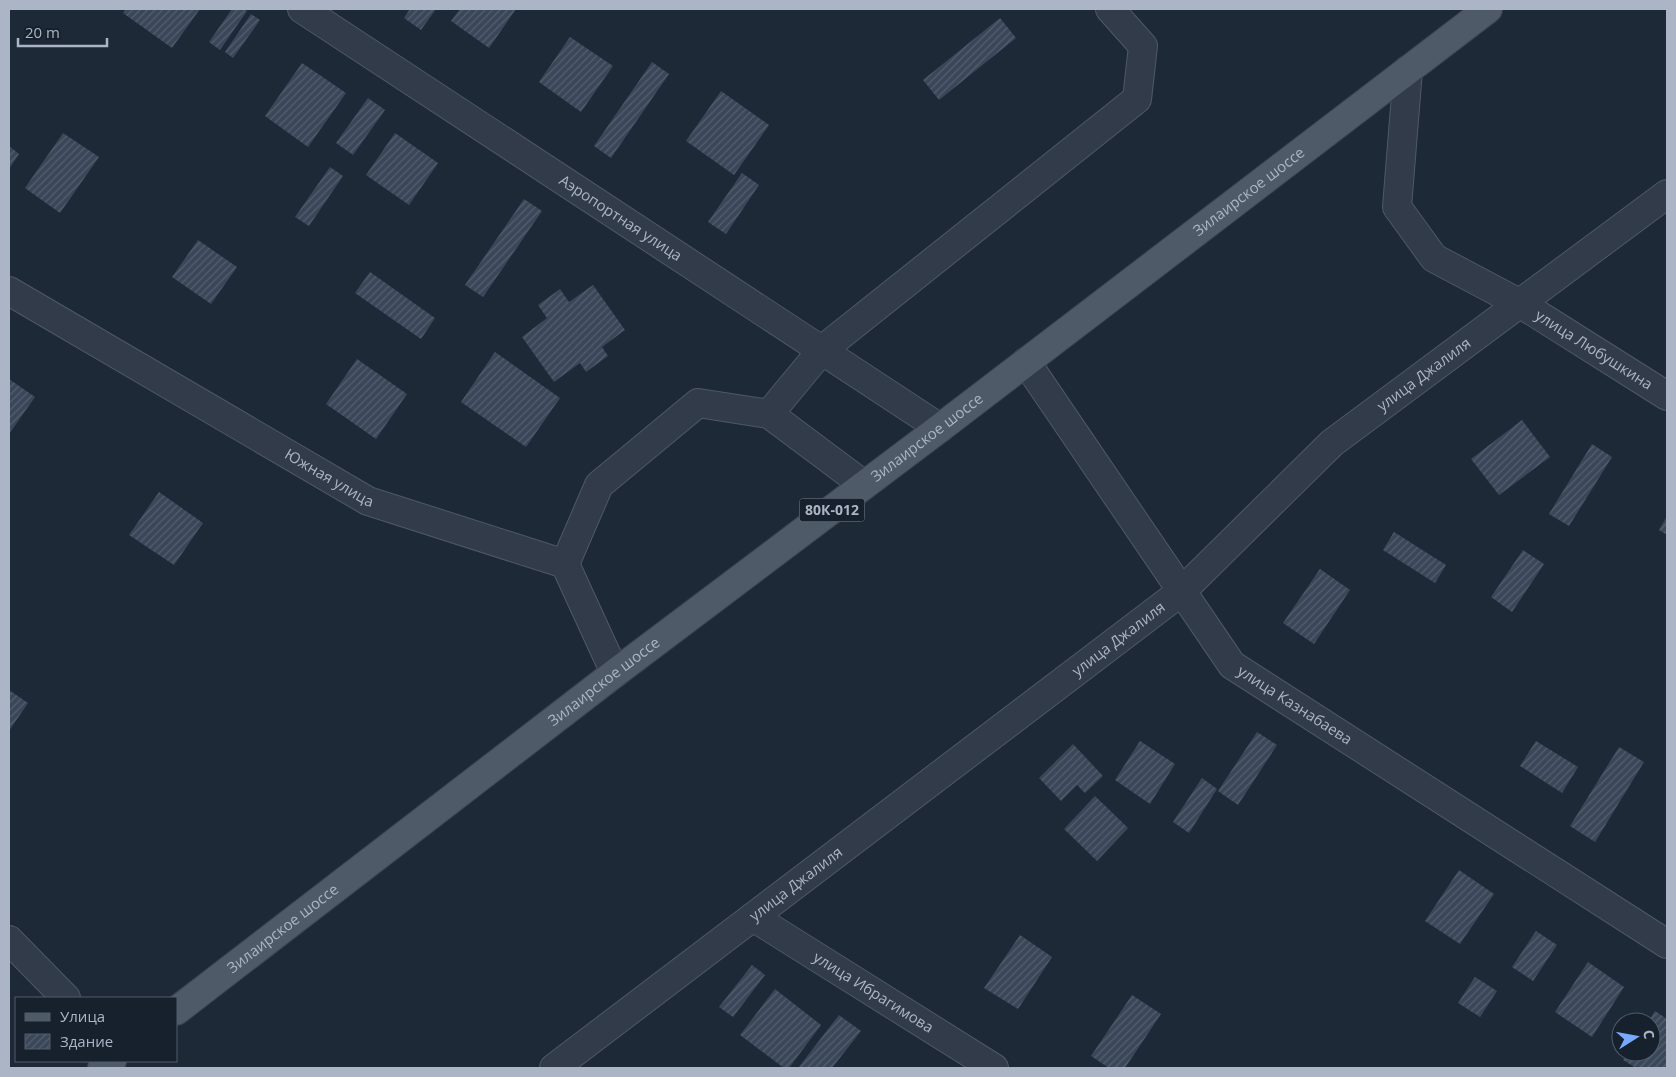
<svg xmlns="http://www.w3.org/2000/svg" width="1676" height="1077" font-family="'Open Sans',sans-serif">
<defs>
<pattern id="building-hatch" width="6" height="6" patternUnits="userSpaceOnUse" patternTransform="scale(1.25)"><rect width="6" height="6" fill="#3a4759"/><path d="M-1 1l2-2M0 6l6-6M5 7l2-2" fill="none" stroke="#545f6f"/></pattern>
</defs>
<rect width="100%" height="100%" fill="#1e2938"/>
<!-- building -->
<g fill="url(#building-hatch)">
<path d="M126 9H200L172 48 123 13Z"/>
<path d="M232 9H243L247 11 220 50 209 42Z"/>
<path d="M410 9H436L421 30 404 18Z"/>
<path d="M460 9H516L489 48 451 21Z"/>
<path d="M251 14 260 20 233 58 225 52Z"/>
<path d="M1000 18 1016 38 939 100 923 80Z"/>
<path d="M570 37 613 66 581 112 539 82Z"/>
<path d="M652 62 669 74 611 158 594 146Z"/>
<path d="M302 63 346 93 308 147 265 116Z"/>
<path d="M721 91 769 125 734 175 686 141Z"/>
<path d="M368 98 385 110 353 155 336 143Z"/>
<path d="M63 133 99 157 60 213 25 188Z"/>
<path d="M395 133 438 163 409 205 366 175Z"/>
<path d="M9 146 19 154 9 169Z"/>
<path d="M330 167 343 176 309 226 295 217Z"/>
<path d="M742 173 759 185 726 234 708 222Z"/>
<path d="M524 199 542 211 483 297 465 285Z"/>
<path d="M198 240 237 267 211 304 172 277Z"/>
<path d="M370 272 435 318 421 339 355 293Z"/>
<path d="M593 285 625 330 602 347 608 356 586 372 580 363 554 382 522 337 547 318 538 305 560 289 569 302Z"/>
<path d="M495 352 560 398 526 447 461 402Z"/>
<path d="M357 359 407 394 376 439 326 404Z"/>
<path d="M9 379 35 397 9 434Z"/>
<path d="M1522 420 1550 457 1499 495 1471 459Z"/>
<path d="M1592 444 1612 457 1569 526 1549 514Z"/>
<path d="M159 492 203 523 174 565 129 535Z"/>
<path d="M1667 516V535L1659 530Z"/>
<path d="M1394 532 1446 565 1435 583 1383 550Z"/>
<path d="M1523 550 1544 564 1512 612 1491 597Z"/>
<path d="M1320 569 1350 590 1314 644 1283 623Z"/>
<path d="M9 690 28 703 9 731Z"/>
<path d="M1257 732 1277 745 1238 805 1218 791Z"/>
<path d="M1140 741 1175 764 1150 804 1115 780Z"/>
<path d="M1536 741 1578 767 1562 793 1520 766Z"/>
<path d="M1073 744 1103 776 1085 793 1077 785 1061 801 1039 778Z"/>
<path d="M1619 747 1644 762 1595 842 1570 826Z"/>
<path d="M1202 778 1217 789 1189 833 1173 822Z"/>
<path d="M1095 796 1128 828 1097 861 1064 829Z"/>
<path d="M1459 870 1494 894 1460 944 1425 921Z"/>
<path d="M1536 931 1557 945 1533 981 1512 967Z"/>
<path d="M1020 935 1052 957 1018 1009 984 988Z"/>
<path d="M1588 962 1624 987 1592 1037 1555 1012Z"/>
<path d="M752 965 765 975 733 1017 719 1007Z"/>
<path d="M1475 977 1497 991 1480 1017 1458 1003Z"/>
<path d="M775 989 821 1025 789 1068H784L740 1035Z"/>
<path d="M1132 995 1161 1014 1125 1068H1109L1091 1056Z"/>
<path d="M1655 1011 1667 1019V1068H1636L1623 1060 1628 1052H1651V1022H1648Z"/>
<path d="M839 1015 861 1031 832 1068H798Z"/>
</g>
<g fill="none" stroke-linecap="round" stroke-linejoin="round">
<defs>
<g id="minor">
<path id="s1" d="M302 9 940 428"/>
<path id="s2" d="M1408 70 1397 207 1434 258 1521 304 1667 396"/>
<path id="s3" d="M9 291 368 501 565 564 615 673"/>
<path id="s4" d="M1026 362 1232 665 1667 944"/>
<path d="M769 414 822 350 1137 99 1143 46 1110 9"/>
<path d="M565 564 599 485 698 403 769 414 864 485"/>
<path id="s5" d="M753 917 994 1068"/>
<path d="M9 940 66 998"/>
<path id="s6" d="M554 1068 1182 591 1332 443 1667 194"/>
</g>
<g id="major">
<path id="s7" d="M176 1011 615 673 940 428 1488 9"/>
<path d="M102 1068 112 1061"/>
</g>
</defs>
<!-- minor casing -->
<use href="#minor" stroke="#4f5867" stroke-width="30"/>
<!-- major casing -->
<use href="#major" stroke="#3b4452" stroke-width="30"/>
<!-- minor -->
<use href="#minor" stroke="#323b49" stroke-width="28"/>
<!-- major -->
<use href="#major" stroke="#4f5a69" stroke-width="28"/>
</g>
<g text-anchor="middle" stroke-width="4" stroke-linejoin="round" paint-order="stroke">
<!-- shield labels -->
<rect fill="#17202d" stroke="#7f8898" stroke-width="1" x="799.5" y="498.5" width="65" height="23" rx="4"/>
<g font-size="14" font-weight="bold" fill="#abb5c6">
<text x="832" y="515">80К-012</text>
</g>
<!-- street labels -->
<g font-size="15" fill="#abb5c6" stroke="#17202d">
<text dy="5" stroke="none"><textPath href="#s7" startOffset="1350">Зилаирское шоссе</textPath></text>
<text dy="5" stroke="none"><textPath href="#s1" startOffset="381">Аэропортная улица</textPath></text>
<text dy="5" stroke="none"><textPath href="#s2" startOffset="385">улица Любушкина</textPath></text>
<text dy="5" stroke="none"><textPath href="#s6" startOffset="1114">улица Джалиля</textPath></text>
<text dy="5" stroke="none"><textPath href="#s7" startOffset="945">Зилаирское шоссе</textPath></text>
<text dy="5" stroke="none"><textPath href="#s3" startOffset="371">Южная улица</textPath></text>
<text dy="5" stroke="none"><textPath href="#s6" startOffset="709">улица Джалиля</textPath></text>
<text dy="5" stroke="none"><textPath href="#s7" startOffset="540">Зилаирское шоссе</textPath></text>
<text dy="5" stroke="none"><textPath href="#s4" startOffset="441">улица Казнабаева</textPath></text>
<text dy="5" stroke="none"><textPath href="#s6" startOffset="304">улица Джалиля</textPath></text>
<text dy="5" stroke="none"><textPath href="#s7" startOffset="135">Зилаирское шоссе</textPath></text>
<text dy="5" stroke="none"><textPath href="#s5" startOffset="142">улица Ибрагимова</textPath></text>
</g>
</g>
<!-- border -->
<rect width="1676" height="1077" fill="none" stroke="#abb5c6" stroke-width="20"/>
<!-- legend -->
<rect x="15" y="997" width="162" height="65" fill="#17202d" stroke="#525c6a"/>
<rect x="25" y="1013" width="25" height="8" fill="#4f5a69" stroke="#525c6a"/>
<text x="60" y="1022" font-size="15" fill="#abb5c6">Улица</text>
<rect x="25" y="1034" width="25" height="15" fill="url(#building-hatch)" stroke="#525c6a"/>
<text x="60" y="1047" font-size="15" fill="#abb5c6">Здание</text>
<!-- north arrow -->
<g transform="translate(1636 1037) rotate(79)"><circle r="24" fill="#17202d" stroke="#525c6a"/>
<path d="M0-4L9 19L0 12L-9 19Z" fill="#77aaff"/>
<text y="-8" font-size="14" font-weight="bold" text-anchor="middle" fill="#abb5c6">С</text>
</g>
<!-- scale -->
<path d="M18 38v8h89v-8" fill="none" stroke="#abb5c6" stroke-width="2.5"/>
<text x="25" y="38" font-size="15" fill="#abb5c6" stroke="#17202d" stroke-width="4" paint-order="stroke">20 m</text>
</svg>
